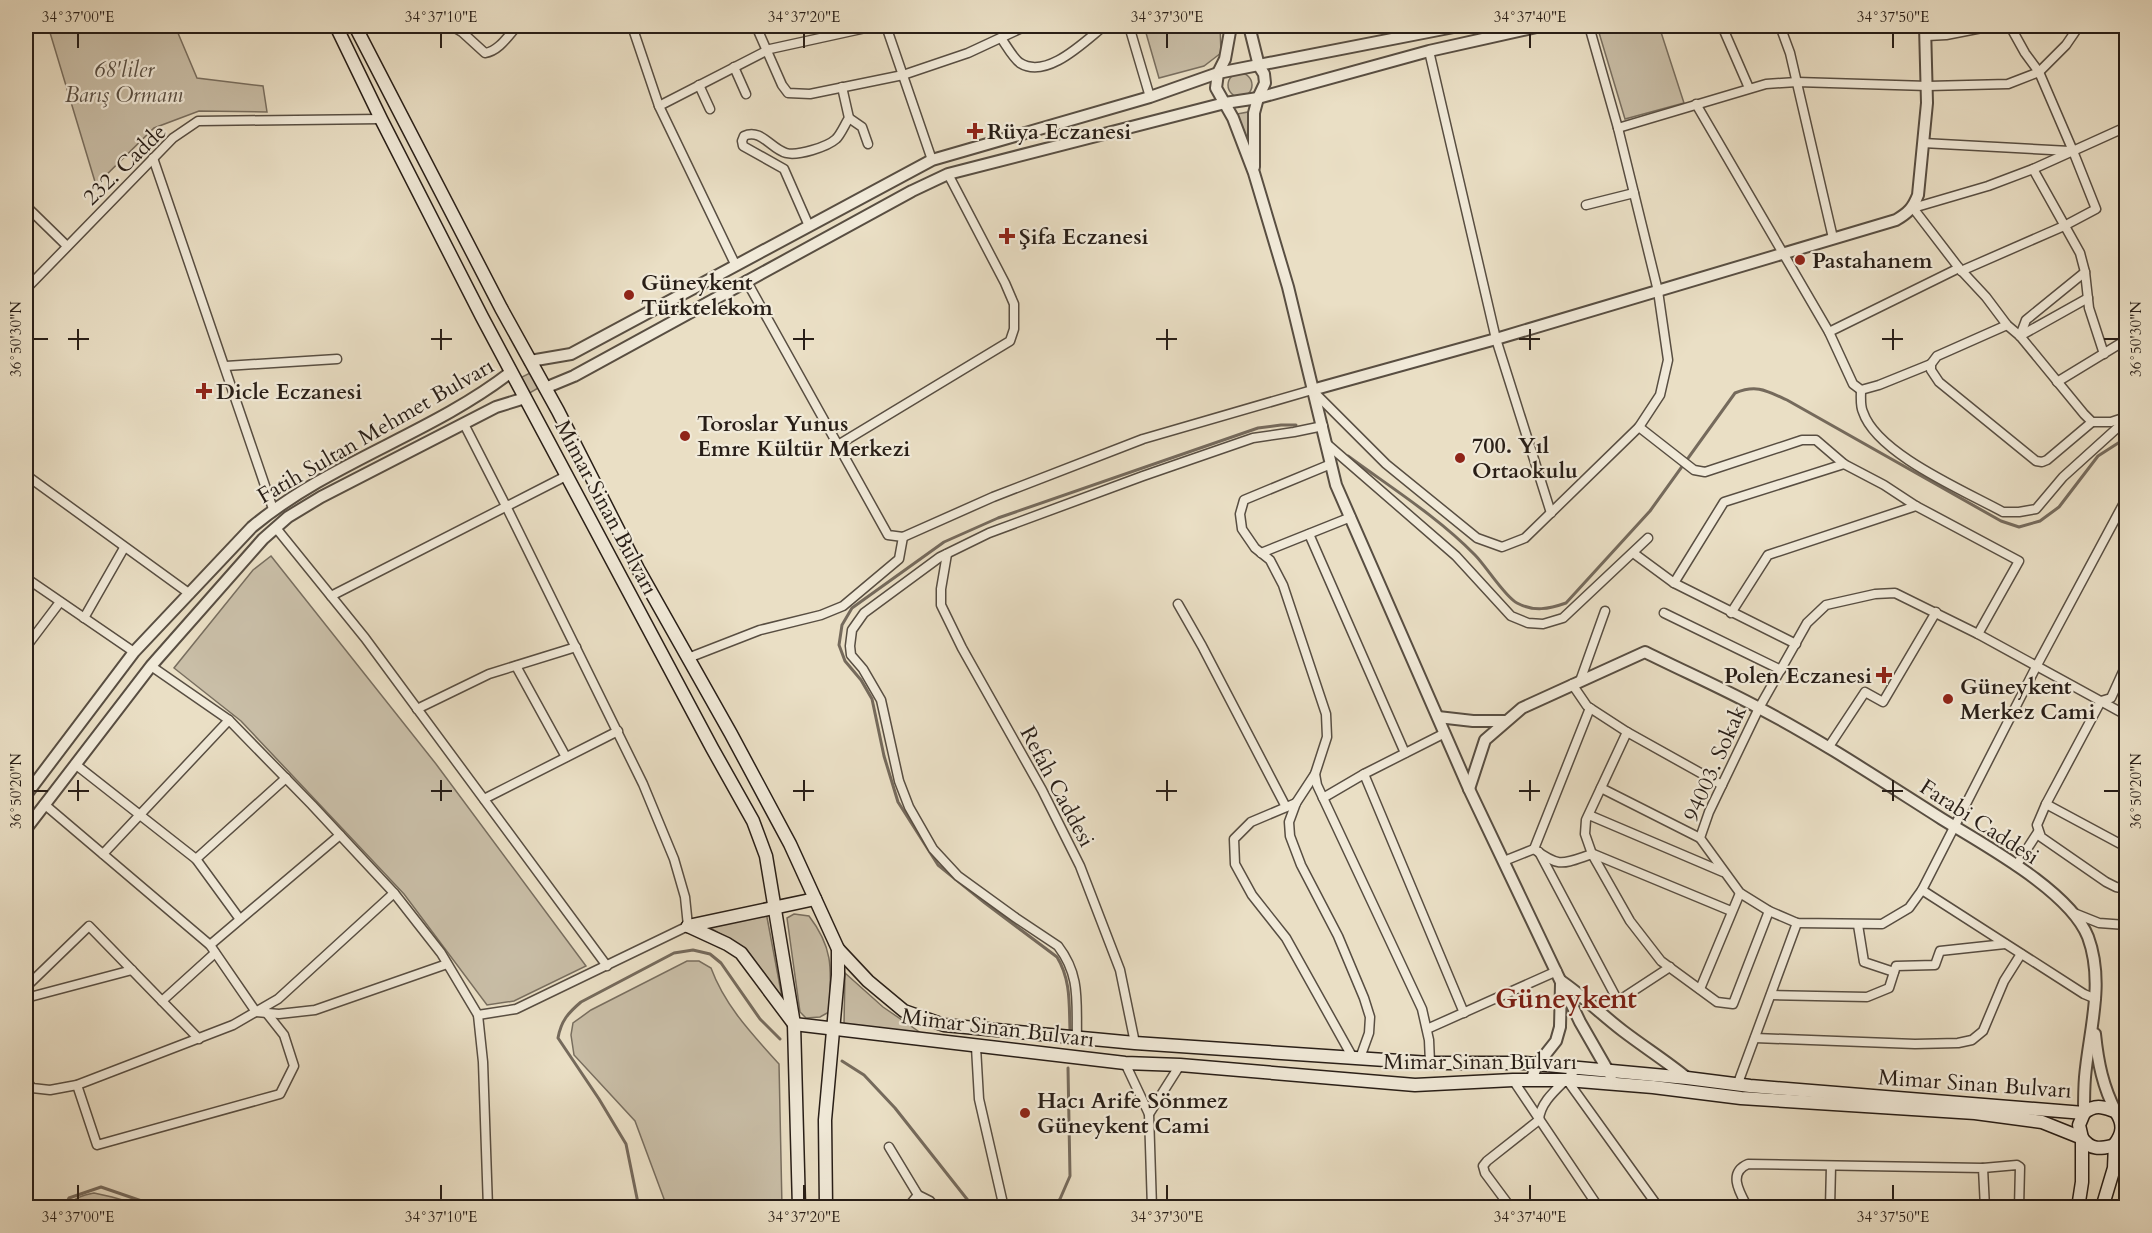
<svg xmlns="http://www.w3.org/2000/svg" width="2152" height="1233" font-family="Cardo,serif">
<rect width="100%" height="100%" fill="#eadfc5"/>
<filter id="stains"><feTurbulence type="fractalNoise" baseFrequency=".00333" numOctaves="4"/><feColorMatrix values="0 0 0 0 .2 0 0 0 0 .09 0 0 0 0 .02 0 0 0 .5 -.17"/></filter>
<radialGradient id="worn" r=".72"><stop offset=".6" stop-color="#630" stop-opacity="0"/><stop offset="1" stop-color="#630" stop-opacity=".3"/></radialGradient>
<!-- green -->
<g fill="#c9bea7" stroke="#786e5f" stroke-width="1.5">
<path d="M48 26H175L197 78 263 86 267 112 199 111 154 128 96 185Z"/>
<path d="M1144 26H1220L1221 53 1204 66 1159 78Z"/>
<path d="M1597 26H1659L1684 103 1625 119Z"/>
<circle cx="1240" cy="85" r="12"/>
<path d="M1248 112 1251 149 1237 114Z"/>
<path d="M532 372 540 387 528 394 520 378Z"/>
<path d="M271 556 436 764 586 966 514 1001 487 1005 404 894 241 721 174 668 253 570Z"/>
<path d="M766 912 782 997 746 949 707 926Z"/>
<path d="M794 914 809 916C835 950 831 972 829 1012L820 1017 806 1018 800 1012 787 918Z"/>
<path d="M687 961H699L711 968C725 1006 752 1034 779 1064L782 1207H667L635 1121 574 1055 571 1035 573 1023 591 1010Z"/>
<path d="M845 973 883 1007 921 1033 844 1025Z"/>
<path d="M2126 1176V1207H2117Z"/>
<path d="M94 1193 112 1197 147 1207H68C72 1198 84 1195 94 1193Z"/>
</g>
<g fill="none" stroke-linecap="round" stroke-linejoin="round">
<!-- stream -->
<g stroke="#756a5c" stroke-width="3">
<path d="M1348 456C1390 487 1438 517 1475 555 1486 566 1505 597 1517 603 1534 612 1549 609 1566 603L1650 511 1735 393C1757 384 1767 391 1787 400L2001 521 2019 527 2040 521 2059 507 2098 456 2126 438"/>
<path d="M1070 1030C1069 1004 1071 980 1057 957L985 903 938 865 898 802 884 756 872 699 861 680 845 661 839 645 842 625 852 608 944 542 998 518 1258 428 1281 425H1296"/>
<path d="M842 1061 864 1075 895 1108 974 1208"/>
<path d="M64 1208 69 1198 101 1187 162 1208"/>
<path d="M639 1208 626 1144 599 1099 558 1038C561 1021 568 1013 581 1002L674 953 693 950 710 954 721 963 760 1019 780 1039"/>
<path d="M1051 1208 1060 1199 1070 1176 1068 1068"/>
</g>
<defs>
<g id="minor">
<path d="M452 26 462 32 485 53C499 51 508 36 517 26"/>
<path d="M632 26 659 106 736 266"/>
<path d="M756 26 782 85 788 93 810 94 903 75 968 53 1026 26"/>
<path d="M886 26 932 160"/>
<path d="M1129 26 1150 97"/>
<path d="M1722 26 1749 88"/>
<path d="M1780 26 1790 53 1833 238"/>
<path d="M1927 36 1946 35 1992 26"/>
<path d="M1001 38C1006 45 1013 58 1020 63 1047 80 1085 41 1104 26"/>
<path d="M1429 51 1496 339 1551 513"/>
<path d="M734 67 746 94"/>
<path d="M699 85 710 109"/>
<path d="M1696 104 1829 332 1853 384 1861 390 1879 385 1931 364"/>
<path d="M659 106 770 49 875 26"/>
<path d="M849 118 862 127 868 144"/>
<path d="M2126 127 2033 169 1988 186 1913 208 1959 268 1986 297 2007 325 2020 336 2084 414 2092 422H2111L2126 417"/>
<path d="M1618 128 1766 84 1797 82 1928 86 2008 84 2039 72 2066 45 2079 26"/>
<path d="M1923 143 2070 151"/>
<path d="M153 158 273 509"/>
<path d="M2033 169 2080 253 2085 272 2089 308 2104 354"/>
<path d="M1586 205 1634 193"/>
<path d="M26 206 67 246"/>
<path d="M809 226 784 169 743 146 742 141 744 136C761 128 771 149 786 153 798 156 827 147 836 139 841 134 845 124 849 118L842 87"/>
<path d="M1961 271 2064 226 2096 209 2073 151 2039 72 2025 53 2010 26"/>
<path d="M746 280 888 535 903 537 993 497 1143 439 1312 390 1386 464 1477 538 1502 547 1525 538 1639 427 1660 395 1668 360 1658 291 1618 128 1589 26"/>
<path d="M26 289 173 138 198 121 381 119"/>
<path d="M2007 325 1937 356 1931 364V370L1939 382 2036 461 2042 462 2047 460 2092 422"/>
<path d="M1829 332 1959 268"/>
<path d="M2020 336 2026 320 2085 272"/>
<path d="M2020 336 2088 298"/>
<path d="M226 366 337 359"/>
<path d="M2057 382 2126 340"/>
<path d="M1861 390C1861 397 1860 406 1863 412 1877 454 1965 491 2003 512H2019L2036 509 2063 477 2126 420"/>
<path d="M464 424 506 506 643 784 674 859 685 897 688 926 516 1009 478 1015"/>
<path d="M1639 427 1694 470 1705 472 1802 440H1816L1844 464 1884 485 1916 506 2019 561 1978 634"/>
<path d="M1327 444 1456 556 1511 616 1528 623 1543 624 1563 618 1648 538"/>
<path d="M838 445 1010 341 1014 329V304L1005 283 948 174"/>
<path d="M1331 464 1244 500 1240 514 1242 529 1255 548 1270 560 1283 585 1326 714 1327 737 1315 774 1317 785 1422 1009 1429 1040 1430 1063"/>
<path d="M26 475 190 594"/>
<path d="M2126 499 2036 667 1922 890 1909 908 1882 924 1797 923 1769 911 1740 893 1700 838 1709 812 1759 708 1807 623 1826 605 1875 594 1895 593 1978 634 2126 715"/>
<path d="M276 528 365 638 607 966"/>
<path d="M1309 534 1405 753"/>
<path d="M1261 553 1351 517"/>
<path d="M947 554 941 589V605L962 648 1042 790 1080 866 1120 970 1135 1043"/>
<path d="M1636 555 1674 583 1796 644"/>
<path d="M26 578 134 652"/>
<path d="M1674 583 1724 502 1844 464"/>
<path d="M331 596 566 476"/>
<path d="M1178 604 1202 646 1286 807"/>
<path d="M1664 613 1781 670"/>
<path d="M1731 613 1768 555 1916 506"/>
<path d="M84 618 124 548"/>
<path d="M26 647 60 602"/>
<path d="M688 658 760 630 821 615 843 606 899 559 903 537"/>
<path d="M2126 665 2111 698 2101 701 2046 804 2037 825 2041 837 2106 882 2116 887 2126 889"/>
<path d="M151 666 229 720 312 805 394 893 441 953 478 1015 483 1062 488 1208"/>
<path d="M516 666 566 757"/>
<path d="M1580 681 1605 611"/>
<path d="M1572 684 1587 706 1627 732 1722 785"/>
<path d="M417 709 489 674 576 647"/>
<path d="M1627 732 1586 820 1585 834 1592 854 1630 921 1661 961 1717 1002 1733 1004 1769 911"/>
<path d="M1828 748 1865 692 1883 702 1936 612"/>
<path d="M75 764 196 859 239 918"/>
<path d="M1315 774 1296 803 1289 822 1290 836 1301 865 1338 936 1364 998 1370 1017 1369 1033 1360 1058"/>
<path d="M1364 774 1464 1013"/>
<path d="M1601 788 1700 838"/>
<path d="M1323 798 1364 774 1445 733"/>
<path d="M484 799 618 731"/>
<path d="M1296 803 1251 822 1234 839 1235 864 1252 895 1286 938 1353 1058"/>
<path d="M44 804 210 945 256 1012 279 1014 315 1010 447 964"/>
<path d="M2046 804 2126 847"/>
<path d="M1589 815 1723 872"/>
<path d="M1534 849 1590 708"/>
<path d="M1539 852 1618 1001 1670 967"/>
<path d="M1591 853 1731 911"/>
<path d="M103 854 229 720"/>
<path d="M196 859 286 778"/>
<path d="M1504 861 1534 849C1560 868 1562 864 1592 854"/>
<path d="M2016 866 2038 832"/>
<path d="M1922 890 2084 994 2096 999"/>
<path d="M2074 913 2099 923 2126 925"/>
<path d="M1858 925 1864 962 1894 972"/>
<path d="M210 945 340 835"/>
<path d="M26 987 89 926 199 1039"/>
<path d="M1700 989 1740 893"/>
<path d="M1771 995 1867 997 1889 988 1896 966 1935 965 1940 951 2005 944"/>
<path d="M26 998 132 970"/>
<path d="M162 1001 215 953"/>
<path d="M1427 1029 1557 971"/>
<path d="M1077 1038C1076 1002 1081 976 1058 946L1016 918 958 876 933 849 909 807 899 781 881 700 863 669 851 655 850 646 852 630 864 613 940 557 989 533 1143 476 1253 438 1294 432 1323 426"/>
<path d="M1755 1038 1915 1044 1958 1043 1972 1040 1983 1031 2004 981 2021 954"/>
<path d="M976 1047 979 1099 1004 1208"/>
<path d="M1125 1063 1149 1114 1152 1208"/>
<path d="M26 1080 32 1088 50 1090 77 1085 233 1025 278 999 394 893"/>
<path d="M1513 1080 1599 1208"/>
<path d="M1567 1080 1659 1208"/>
<path d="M1738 1083 1797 923"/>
<path d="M77 1085 97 1145 280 1094 294 1066 284 1035 265 1011"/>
<path d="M1149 1114 1180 1065"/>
<path d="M889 1147 918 1195 930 1201 936 1208"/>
<path d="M1983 1168 2017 1165 2020 1167 2019 1208"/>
<path d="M907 1208 918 1195"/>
<path d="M1511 1208 1485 1173 1483 1166 1487 1161 1539 1120C1540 1099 1564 1084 1577 1068"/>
<path d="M1748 1208C1740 1193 1727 1173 1748 1164L1983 1168 1985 1208"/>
<path d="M1830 1208 1831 1166"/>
</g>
<g id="tertiary">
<path d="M1231 26 1225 59 1218 73 1216 88 1233 118 1254 173 1288 287 1336 485 1469 789 1580 1022 1611 1076"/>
<path d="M1249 26 1259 66 1264 74 1265 83 1258 98 1254 113V167"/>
<path d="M530 361 571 354 932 160 1150 97 1218 73 1459 26"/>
<path d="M545 388 574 376 912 191 948 174 1225 103 1258 98 1429 51 1541 26"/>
<path d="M1312 390 1496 339 1896 220C1908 213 1913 208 1918 195L1927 103 1925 26"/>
<path d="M1438 717 1473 721H1505"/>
<path d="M1469 789 1485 740 1522 708 1645 652C1683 671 1722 688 1759 708 1822 741 1882 781 1942 819 1984 845 2070 891 2088 937 2105 983 2089 1031 2085 1077 2084 1089 2084 1101 2084 1113"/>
<path d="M26 795 134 652 252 527C330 462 431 434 511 372"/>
<path d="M26 829 151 666 263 539 288 517 321 497 496 407 525 398"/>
<path d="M1561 981C1583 996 1602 1015 1623 1031 1644 1047 1666 1061 1687 1078"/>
<path d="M2095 1034C2098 1063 2103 1087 2116 1112"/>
<path d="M1531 1080 1537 1065 1556 1041 1560 1027 1561 984"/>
</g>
<g id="secondary">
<path d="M336 26 381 119 482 317 712 748 753 821 766 856 794 1024 799 1208"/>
<path d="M355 26 501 308 558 411 638 569 731 734 790 844 838 949V975L825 1120 826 1208"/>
<path d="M688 926 727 944 741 953 794 1024 1125 1063 1180 1065 1415 1085 1513 1080H1567L1653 1087 1741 1098 1975 1113 2042 1122 2082 1138C2095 1156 2109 1144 2126 1144"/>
<path d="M688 926 815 899"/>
<path d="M838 949 868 981 904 1011 944 1025 1135 1043 1430 1063H1525L1687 1078 1750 1086 2084 1113C2100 1100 2109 1112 2126 1114"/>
<path d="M2115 1144C2123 1133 2124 1124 2116 1112"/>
<path d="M2078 1208 2082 1182V1138L2079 1125 2084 1113"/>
<path d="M2102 1208 2114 1168 2115 1144"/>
</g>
</defs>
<!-- minor casing -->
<use href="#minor" stroke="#584e42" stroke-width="11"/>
<!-- tertiary casing -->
<use href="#tertiary" stroke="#584e42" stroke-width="14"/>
<!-- secondary casing -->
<use href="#secondary" stroke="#281e17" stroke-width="15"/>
<!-- minor -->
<use href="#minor" stroke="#f1ead9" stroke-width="8"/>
<!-- tertiary -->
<use href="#tertiary" stroke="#f1ead9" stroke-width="10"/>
<!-- secondary -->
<use href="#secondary" stroke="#f1ead9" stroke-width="12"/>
</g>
<!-- ticks -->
<path fill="none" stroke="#281e17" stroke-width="2" d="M78 33V48M441 33V48M804 33V48M1167 33V48M1530 33V48M1893 33V48M78 329V350M441 329V350M804 329V350M1167 329V350M1530 329V350M1893 329V350M33 339H48M68 339H89M431 339H452M793 339H814M1156 339H1177M1519 339H1540M1882 339H1903M2104 339H2119M78 780V801M441 780V801M804 780V801M1167 780V801M1530 780V801M1893 780V801M33 791H48M68 791H89M431 791H452M793 791H814M1156 791H1177M1519 791H1540M1882 791H1903M2104 791H2119M78 1185V1200M441 1185V1200M804 1185V1200M1167 1185V1200M1530 1185V1200M1893 1185V1200"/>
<!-- markers -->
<g fill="#8f2418" stroke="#f1ead9" stroke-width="2">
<path d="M972 122h6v6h6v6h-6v6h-6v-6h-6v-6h6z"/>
<path d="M1004 227h6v6h6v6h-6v6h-6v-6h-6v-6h6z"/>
<circle cx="1800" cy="260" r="6"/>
<circle cx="629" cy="295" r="6"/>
<path d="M201 382h6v6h6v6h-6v6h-6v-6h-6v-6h6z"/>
<circle cx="685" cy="436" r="6"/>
<circle cx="1460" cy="458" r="6"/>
<path d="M1881 666h6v6h6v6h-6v6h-6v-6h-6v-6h6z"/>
<circle cx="1948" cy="699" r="6"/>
<circle cx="1025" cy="1113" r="6"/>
</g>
<g text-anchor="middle" stroke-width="4.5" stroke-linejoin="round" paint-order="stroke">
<!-- park labels -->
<g font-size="22" font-style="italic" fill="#584e42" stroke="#f1ead9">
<text x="124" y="77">68'liler<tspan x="124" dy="25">Barış Ormanı</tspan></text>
</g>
<!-- poi labels -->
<g font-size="22" font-weight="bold" fill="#281e17" stroke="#f1ead9" text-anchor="start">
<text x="987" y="139">Rüya Eczanesi</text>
<text x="1019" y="244">Şifa Eczanesi</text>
<text x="1812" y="268">Pastahanem</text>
<text x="641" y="290">Güneykent<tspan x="641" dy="25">Türktelekom</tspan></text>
<text x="216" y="399">Dicle Eczanesi</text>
<text x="697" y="431">Toroslar Yunus<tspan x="697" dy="25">Emre Kültür Merkezi</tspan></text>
<text x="1472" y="453">700. Yıl<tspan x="1472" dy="25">Ortaokulu</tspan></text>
<text x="1872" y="683" text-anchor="end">Polen Eczanesi</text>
<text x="1960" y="694">Güneykent<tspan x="1960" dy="25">Merkez Cami</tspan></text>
<text x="1037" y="1108">Hacı Arife Sönmez<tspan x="1037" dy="25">Güneykent Cami</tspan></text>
</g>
<!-- street labels -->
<g font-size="22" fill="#281e17" stroke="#f1ead9">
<text transform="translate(124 164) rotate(-44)" y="8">232. Cadde</text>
<text transform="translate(375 430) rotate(-30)" y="8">Fatih Sultan Mehmet Bulvarı</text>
<text transform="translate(607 507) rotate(62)" y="8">Mimar Sinan Bulvarı</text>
<text transform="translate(1714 763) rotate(-66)" y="8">94003. Sokak</text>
<text transform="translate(1058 786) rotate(62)" y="8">Refah Caddesi</text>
<text transform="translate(1980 821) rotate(33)" y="8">Farabi Caddesi</text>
<text transform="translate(998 1027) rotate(7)" y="8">Mimar Sinan Bulvarı</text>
<text x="1480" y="1069">Mimar Sinan Bulvarı</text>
<text transform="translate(1975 1083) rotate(4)" y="8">Mimar Sinan Bulvarı</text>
</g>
<!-- district labels -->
<g font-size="28" font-weight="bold" fill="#7a1f14" stroke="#f1ead9">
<text x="1566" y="1008">Güneykent</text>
</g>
</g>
<!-- margin -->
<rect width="2152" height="1233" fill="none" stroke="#eadfc5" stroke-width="66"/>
<rect x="33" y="33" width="2086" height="1167" fill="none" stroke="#281e17" stroke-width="2"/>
<g font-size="15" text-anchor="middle" fill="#281e17">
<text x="78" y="22">34°37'00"E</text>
<text x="441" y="22">34°37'10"E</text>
<text x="804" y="22">34°37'20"E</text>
<text x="1167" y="22">34°37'30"E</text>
<text x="1530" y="22">34°37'40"E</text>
<text x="1893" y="22">34°37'50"E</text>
<text transform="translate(16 339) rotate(-90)" y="5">36°50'30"N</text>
<text transform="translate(2136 339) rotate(-90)" y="5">36°50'30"N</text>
<text transform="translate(16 791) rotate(-90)" y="5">36°50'20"N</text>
<text transform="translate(2136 791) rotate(-90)" y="5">36°50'20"N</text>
<text x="78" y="1222">34°37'00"E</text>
<text x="441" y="1222">34°37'10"E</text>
<text x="804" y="1222">34°37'20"E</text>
<text x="1167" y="1222">34°37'30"E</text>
<text x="1530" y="1222">34°37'40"E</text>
<text x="1893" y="1222">34°37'50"E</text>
</g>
<rect width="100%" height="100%" filter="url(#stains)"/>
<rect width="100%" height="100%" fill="url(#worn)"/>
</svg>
